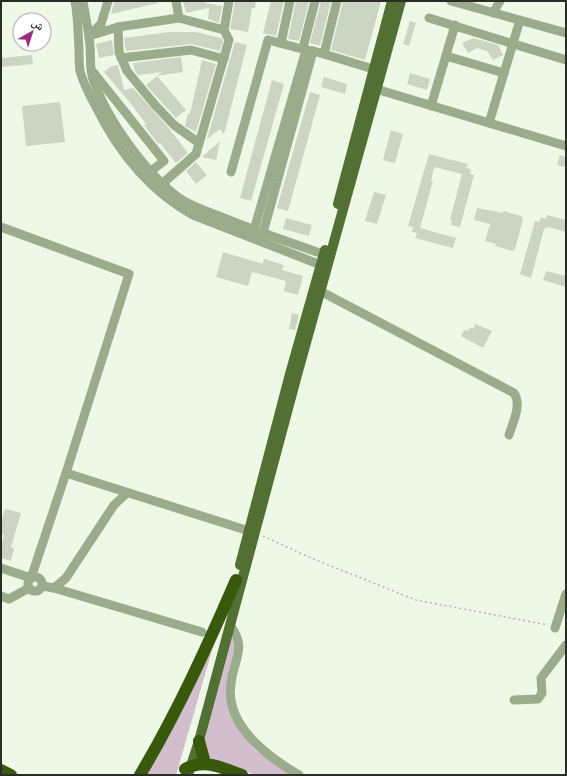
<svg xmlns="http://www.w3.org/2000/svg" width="567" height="776" font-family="Raleway,'Noto Naskh Arabic',sans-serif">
<rect width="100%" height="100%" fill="#eef8e6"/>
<!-- green -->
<g fill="#d2becc">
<path d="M233 637 236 644 227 687 238 728 255 750 293 775H256L219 763 210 758 206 752 204 743 230 640Z"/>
<path d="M213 647 176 775H145Z"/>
</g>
<!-- building -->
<g fill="#ccd5c3">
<path d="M120 1H157L158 3 111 14 114 2Z"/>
<path d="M183 1H204L205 3 222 6 219 23 208 19 209 8 186 13Z"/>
<path d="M235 1H256L255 8H252L248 32 230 29Z"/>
<path d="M271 1H284L276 36 263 33Z"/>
<path d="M296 1H309L299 41 288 39Z"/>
<path d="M321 1H331L320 46 310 43Z"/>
<path d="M343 1H381L365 60 331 50Z"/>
<path d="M410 21 416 23 409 46 403 44Z"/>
<path d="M169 32H196L221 38 223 41 220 51 191 44 126 51 124 38Z"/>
<path d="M473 38 498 45 503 55 493 60 487 51 477 48 468 53 462 43Z"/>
<path d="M112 40 114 55 99 58 96 44Z"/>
<path d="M235 42 247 45 224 134 220 129 207 139Z"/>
<path d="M32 55 33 64 1 67V58Z"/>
<path d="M181 57 183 72 157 76 162 72 138 75 135 71 133 63Z"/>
<path d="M202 60 216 64 196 132 185 126 188 113 190 114Z"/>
<path d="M118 65 124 90 133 88 167 126 188 153 176 163 160 143 158 144 144 125 146 124 132 105 104 72 112 66Z"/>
<path d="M410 73 430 79 427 90 407 84Z"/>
<path d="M157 76 186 110 176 118 146 85Z"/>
<path d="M324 77 347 84 345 94 321 87Z"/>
<path d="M272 80 284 84 251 201 240 198Z"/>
<path d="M310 92 320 95 288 211 277 208Z"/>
<path d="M60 102 65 142 26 146 22 106Z"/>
<path d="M391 130 403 134 395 163 383 160Z"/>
<path d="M220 141 216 160 202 157Z"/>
<path d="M429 154 468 164 466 168 471 169 470 174 474 175 460 227 451 225 452 220H450L462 174 434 167 431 181H433L420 228 456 238 453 248 415 238 417 233 412 232 413 227 408 226Z"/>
<path d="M560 155 566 157V167L557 165Z"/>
<path d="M196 162 207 175 196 184 186 171Z"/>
<path d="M374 192 386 195 377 224 365 221Z"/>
<path d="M477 208 503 213V211L521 216 523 219 515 249 513 251 495 246 496 244 485 241 490 224 474 220Z"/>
<path d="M547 215 566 220V232L549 227 544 229 531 278 520 274 535 221 539 222 541 217 546 219Z"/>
<path d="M286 218 312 225 309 236 283 229Z"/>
<path d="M223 252 263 264 264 259 284 265 282 270 303 276 298 295 284 291 286 281 252 272 248 286 216 277Z"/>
<path d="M546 271 566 276V287L543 280Z"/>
<path d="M292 313 299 315 295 330 289 329Z"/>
<path d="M475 324 492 331 483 348 461 336 464 330 468 331 470 327 473 329Z"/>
<path d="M5 509 21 513 11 547 14 548 11 561 1 558V546L4 535 1 534V522Z"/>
</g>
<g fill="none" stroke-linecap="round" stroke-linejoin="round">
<!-- path -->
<path stroke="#aeb6a7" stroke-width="1.5" stroke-dasharray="2 3" stroke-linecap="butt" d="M263 536 311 558 416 600 548 625"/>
<!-- minor -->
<g stroke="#9bac8c" stroke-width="9">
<path d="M75 1C78 17 78 33 79 50 79 57 79 65 80 71 83 83 89 94 95 105 117 150 148 190 193 215L326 267"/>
<path d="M83 1C85 16 89 31 90 46 91 58 89 71 94 82 108 120 146 174 179 198 192 207 209 212 224 218 258 232 294 244 329 256"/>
<path d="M337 1 324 54 373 69"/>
<path d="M451 1 566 33"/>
<path d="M493 13 500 1"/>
<path d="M429 18 566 60"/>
<path d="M118 27 119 52 127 71 155 105 174 125 199 143"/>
<path d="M224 30 229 1"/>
<path d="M90 35 101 24 108 1"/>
<path d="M89 36 118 27 179 18 176 1"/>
<path d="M281 43 290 1"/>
<path d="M303 48 315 1"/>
<path d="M446 56 504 73"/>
<path d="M121 58 191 50 224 59"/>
<path d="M93 72 164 161 151 171"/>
<path d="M376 89 566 146"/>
<path d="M431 106 455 25"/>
<path d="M489 123 520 20"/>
<path d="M231 172 268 40 306 50"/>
<path d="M163 183 196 154 229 40 224 30 179 18"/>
<path d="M1 227 129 274 66 473 31 578 1 568"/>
<path d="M254 230 306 50 313 51"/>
<path d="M263 233 313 51 324 54"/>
<path d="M315 290 320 291 514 393C522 405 513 422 509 435"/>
<path d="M66 473 249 531"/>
<circle cx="35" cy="584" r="7"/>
<path d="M42 586 54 588 202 632"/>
<path d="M54 588 66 578 114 505 127 493"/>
<path d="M1 596 9 599 29 588"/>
<path d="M230 625C248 648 233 660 231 684 230 691 230 698 232 705 239 735 273 760 299 775"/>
<path d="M555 628 566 594"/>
<path d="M514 700 538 699 542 693 541 678 566 645"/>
</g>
<!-- major -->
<g stroke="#526f34" stroke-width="10">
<path d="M338 204 392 1"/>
<path d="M240 565 290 374 325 250"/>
<path d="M188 775 199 741 297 375 401 1"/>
</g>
<!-- highway -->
<g stroke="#38580b" stroke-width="12">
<path d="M199 741 205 763"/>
<path d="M185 769C205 758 222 768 242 775"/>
<path d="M1 770 11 775"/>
<path d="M140 775C177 713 207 647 236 580"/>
</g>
</g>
<!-- border -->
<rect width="567" height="776" fill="none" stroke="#2a2d26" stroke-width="4"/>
<!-- north arrow -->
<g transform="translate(32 32) rotate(39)"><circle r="19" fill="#ffffff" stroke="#aaaba8"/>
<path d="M0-3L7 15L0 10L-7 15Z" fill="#a02c87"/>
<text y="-6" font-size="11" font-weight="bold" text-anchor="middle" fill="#2a2d26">ش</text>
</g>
</svg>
